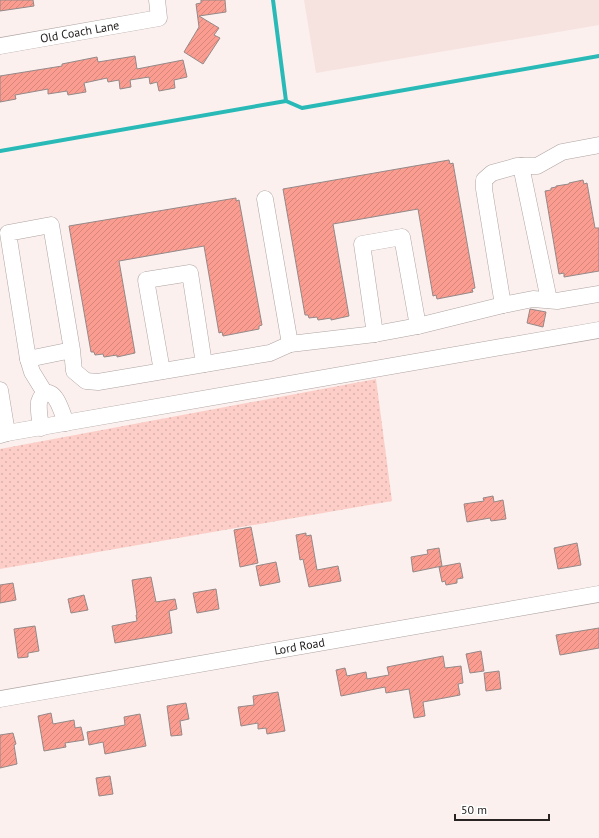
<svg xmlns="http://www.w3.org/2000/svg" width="599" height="838" font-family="'PT Sans',sans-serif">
<defs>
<pattern id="grass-dots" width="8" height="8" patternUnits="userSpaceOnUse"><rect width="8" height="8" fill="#fccec7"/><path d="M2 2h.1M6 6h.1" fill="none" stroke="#d8b1ab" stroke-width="1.8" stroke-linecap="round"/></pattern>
<pattern id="building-hatch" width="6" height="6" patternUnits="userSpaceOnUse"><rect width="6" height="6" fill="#fb9c90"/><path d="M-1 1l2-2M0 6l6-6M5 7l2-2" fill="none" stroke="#d7867c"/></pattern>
</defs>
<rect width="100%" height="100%" fill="#fbf0ee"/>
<!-- built -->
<path fill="#f6e2df" d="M304 0H599V25L316 73Z"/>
<!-- grass -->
<path fill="url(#grass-dots)" d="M376 379 392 501 0 569V449Z"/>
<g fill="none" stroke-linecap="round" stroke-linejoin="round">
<!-- stream -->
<g stroke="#29bab7" stroke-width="4">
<path d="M273 0 286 101 302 108 599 56"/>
<path d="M0 151 286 101"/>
</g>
</g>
<!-- building -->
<g fill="url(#building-hatch)" stroke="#948988">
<path d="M0 0H33L34 6 0 11Z"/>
<path d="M201 0H225L226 12 199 16 219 28 214 35 220 38 203 64 184 52 199 27 196 4 201 3Z"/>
<path d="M135 56 137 69 183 60 187 77 174 80 175 88 159 91 157 82 150 84 149 77 130 80 131 87 120 89 119 80 108 82 107 78 84 83 86 92 68 95 67 91 48 94V89L15 95 16 99 0 102V76L62 66V64L97 57 98 62Z"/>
<path d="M449 160 450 164 453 163 475 288 472 289 473 292 437 299 436 295 433 296 418 209 333 224 349 316 331 320V318L318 320 317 317 309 318 308 315H305L283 189Z"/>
<path d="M583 180 584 184 587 183 595 228H599V271L564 277V273L559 274 545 191 551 190V188L556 187V186L569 184V183Z"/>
<path d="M236 198V201L239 200 262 325 259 326V329L223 336 222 332 219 333 204 246 119 261 135 353 117 357V355L104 357 103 354 95 355 94 352H91L69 226Z"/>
<path d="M530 309 546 312 543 327 527 323Z"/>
<path d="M493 496 494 502 503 500 506 519 491 521 490 518 467 522 464 504 484 501 483 498Z"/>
<path d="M251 527 258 563 240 567 234 530Z"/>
<path d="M306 533V536L311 535 317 570 338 566 341 581 309 587 303 559 300 560 296 535Z"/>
<path d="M577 543 581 565 558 569 554 548Z"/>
<path d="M439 548 442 566 413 572 411 557 428 554 427 550Z"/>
<path d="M276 562 280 582 260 586 256 566Z"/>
<path d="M460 563 463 578 457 579V583L446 585 445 581 442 582 439 567Z"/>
<path d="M151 577 156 602 175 599 177 609 169 611 172 633 115 643 112 626 137 621 136 615H137L132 580Z"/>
<path d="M13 583 16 600 0 603V585Z"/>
<path d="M216 589 219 609 197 613 193 593Z"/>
<path d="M84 595 88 610 71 613 68 599Z"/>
<path d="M35 626 39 651 28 653V657L18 658 14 629Z"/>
<path d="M599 628V648L560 655 556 635Z"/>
<path d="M481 651 484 671 470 673 466 654Z"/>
<path d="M443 656 445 668 461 666 463 683 458 684 460 695 423 702 425 716 414 718 409 689 386 693 385 687 341 696 336 670 345 668 347 676 366 672 367 679 389 675 387 667Z"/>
<path d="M499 671 501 689 486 691 484 673Z"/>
<path d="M278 692 285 731 267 734 266 728 258 729V723L241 726 238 707 254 705 253 696Z"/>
<path d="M186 703 189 719 180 721 182 735 171 736 167 706Z"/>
<path d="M51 713 53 724 74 720 75 728 81 727 84 740 65 743 66 747 44 751 38 716Z"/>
<path d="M140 714 146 746 105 754 103 742 89 745 87 732 125 725 124 717Z"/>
<path d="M13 733 16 744 14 745 17 764 0 768V735Z"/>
<path d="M110 776 113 794 99 796 96 778Z"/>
</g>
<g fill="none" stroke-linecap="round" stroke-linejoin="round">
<defs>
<g id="minor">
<path id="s1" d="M0 46 159 18 157 0"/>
<path d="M521 166 549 300"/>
<path d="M265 199 290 344"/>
<path d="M503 305 484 189V180L492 173 517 166H537L562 152 599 145"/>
<path d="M375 334 362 244 402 237 418 326"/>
<path d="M72 350 28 359 8 233 51 225 72 350 74 371 86 381 98 382 270 353 290 344 375 334 418 326 503 305 533 299 557 301 599 294"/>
<path d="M28 359 32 372 40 385 45 393"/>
<path d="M162 371 146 280 190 273 204 364"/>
<path d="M0 390 7 433 0 435"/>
<path d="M41 428C40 419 38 410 39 402 40 399 41 396 44 394 56 387 63 416 66 423"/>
<path d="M7 433 599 330"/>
<path id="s2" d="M0 699 599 594"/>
</g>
</defs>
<!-- minor casing -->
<use href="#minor" stroke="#aea4a2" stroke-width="17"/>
<!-- minor -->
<use href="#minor" stroke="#fff" stroke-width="16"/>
</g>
<g text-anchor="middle" stroke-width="3" stroke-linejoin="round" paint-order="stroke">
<!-- street labels -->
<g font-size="12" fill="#282423" stroke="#fff">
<text dy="4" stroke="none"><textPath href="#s1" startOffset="81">Old Coach Lane</textPath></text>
<text dy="4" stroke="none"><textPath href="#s2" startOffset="304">Lord Road</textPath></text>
</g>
</g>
<!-- scale -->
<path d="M455 814v6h94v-6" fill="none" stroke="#282423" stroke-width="2"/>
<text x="461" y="814" font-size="12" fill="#282423" stroke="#ffffff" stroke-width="3" paint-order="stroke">50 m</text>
</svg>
